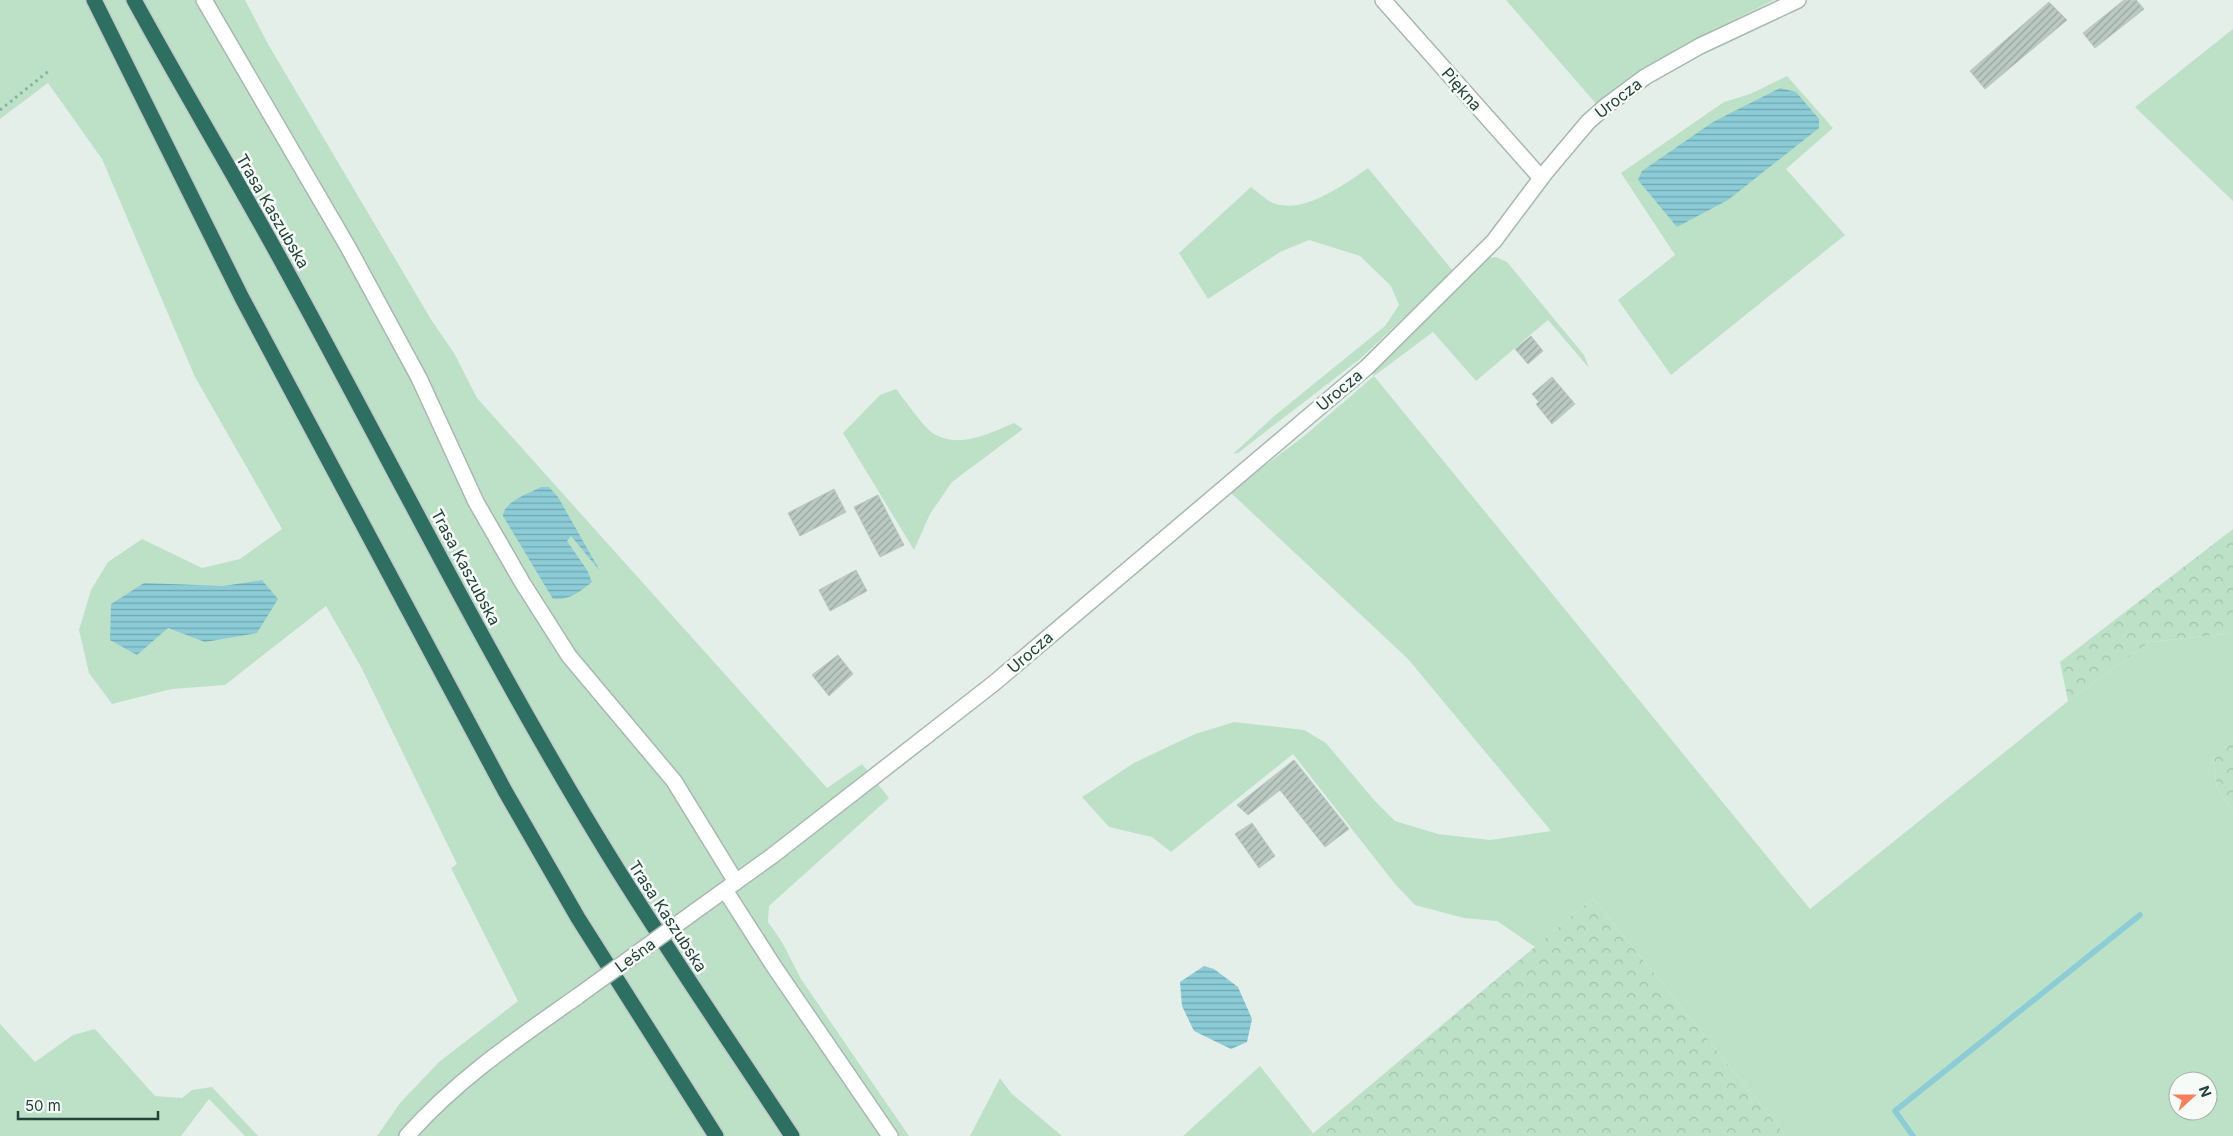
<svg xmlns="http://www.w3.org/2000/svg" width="2233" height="1136" font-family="Inter,sans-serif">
<defs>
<pattern id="forest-crowns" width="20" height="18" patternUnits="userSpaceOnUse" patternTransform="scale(1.25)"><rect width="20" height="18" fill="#bde1c6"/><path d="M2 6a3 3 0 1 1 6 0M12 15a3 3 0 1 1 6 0" fill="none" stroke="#a2c2ab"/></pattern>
<pattern id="water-rules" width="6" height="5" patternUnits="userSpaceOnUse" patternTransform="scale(1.25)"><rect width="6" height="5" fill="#8bccd6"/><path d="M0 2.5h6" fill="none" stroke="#71a7af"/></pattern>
<pattern id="building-hatch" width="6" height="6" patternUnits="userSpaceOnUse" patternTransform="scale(1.25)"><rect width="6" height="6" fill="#bacac3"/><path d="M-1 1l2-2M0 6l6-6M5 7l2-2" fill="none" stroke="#97a69f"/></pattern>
</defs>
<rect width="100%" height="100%" fill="#e5efea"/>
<!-- grass -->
<g fill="#bde1c6" fill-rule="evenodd">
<path d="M0 0H245L268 44 432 321 454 353 477 398 827 788 862 764 889 798 769 906 768 922 782 942 801 979 909 1136H377L400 1103 439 1062 518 1001 451 868 457 864 361 667 326 606 225 685 172 689 112 704 89 673 79 630 91 590 108 562 142 539 202 568 240 559 282 529 195 377 102 159 48 83 0 119Z"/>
<path d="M1506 0H1774C1713 31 1648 58 1598 106Z"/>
<path d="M2233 29V201L2135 107Z"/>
<path d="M1787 76 1833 128 1786 169 1845 235 1671 375 1618 300 1675 255 1621 173 1724 102 1750 94Z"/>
<path d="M1368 168 1453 271 1360 359 1238 453 1233 454 1273 417 1385 326 1399 305 1391 286 1360 256 1309 240 1280 252 1208 299 1179 253 1251 187C1258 192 1268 202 1276 204 1306 213 1345 184 1368 168Z"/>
<path d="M1496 257 1507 262 1584 355 1589 368 1548 320 1476 381 1433 332 1374 376 1810 909 2068 701 2150 642 2233 633V742L2213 757 2217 789 2233 811V1136H1786L1593 898 1535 947 1497 921 1464 918 1415 905 1395 884 1293 754 1171 852 1152 837 1109 827 1082 797 1134 763 1195 734 1234 722 1304 730 1326 743 1374 800 1395 821 1438 834 1490 840 1551 831 1408 659 1230 492 1303 437 1374 376 1369 371 1484 258ZM2178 1081H2208V1111H2178Z"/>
<path d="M896 389C904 399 925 429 934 434 960 449 990 433 1014 423L1023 429 952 482 930 514 914 550 843 433 880 395Z"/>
<path d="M0 1024 35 1062 73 1035 95 1029 155 1096 182 1098 192 1090 212 1087 258 1136H245L209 1099 181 1136H0Z"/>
<path d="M1260 1066 1313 1133 1310 1136H1183Z"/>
<path d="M1000 1078 1011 1093 1062 1136H970Z"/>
</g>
<!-- forest -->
<g fill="url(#forest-crowns)">
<path d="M2233 529V633L2150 642 2068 701 2060 662Z"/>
<path d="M2233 742V811L2217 789 2213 756Z"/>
<path d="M1593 898 1786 1136H1310Z"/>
</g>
<!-- water -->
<g fill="url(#water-rules)">
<path d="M1780 88 1796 92 1819 119V128L1728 200 1677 227 1638 180 1642 171 1713 122Z"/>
<path d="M541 487H549L558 497 600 571 571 536 567 541 587 570 592 582C579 592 571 600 553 599L503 516C504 501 528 494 541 487Z"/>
<path d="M262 580 278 599 257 633 205 642 168 628 137 655 110 640 111 604 144 583 223 586Z"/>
<path d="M1204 966 1214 969 1238 987 1252 1019 1247 1042 1231 1049 1194 1031 1182 1006 1180 982Z"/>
</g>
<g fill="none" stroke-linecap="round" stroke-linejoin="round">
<!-- stream -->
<path stroke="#8bccd6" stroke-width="5.5" d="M1913 1136 1895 1111 2140 915"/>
</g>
<!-- building -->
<g fill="url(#building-hatch)" stroke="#b7c9c1">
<path d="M2124 0H2136L2144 9 2095 48 2083 33Z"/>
<path d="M2049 2 2067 20 1985 89 1970 71Z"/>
<path d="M1531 336 1543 351 1528 364 1515 349Z"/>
<path d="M1552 377 1575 404 1552 424 1536 404 1539 402 1532 394Z"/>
<path d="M834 489 846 512 800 536 788 513Z"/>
<path d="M878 495 904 545 880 557 854 507Z"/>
<path d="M856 570 867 591 830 611 819 590Z"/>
<path d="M838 655 853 674 829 696 812 675Z"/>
<path d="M1294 760 1349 829 1325 847 1280 790 1248 815 1237 805Z"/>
<path d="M1252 823 1275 856 1259 868 1235 834Z"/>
</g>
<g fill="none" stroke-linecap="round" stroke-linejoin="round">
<defs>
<g id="minor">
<path d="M204 0 348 247 419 378 476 502 522 582 569 656 674 781 736 882"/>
<path d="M1383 0 1541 178"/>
<path d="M725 890 773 965 890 1136"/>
<path d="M694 912 772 856 993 684 1367 367 1494 241 1545 173 1588 122 1606 106 1645 77 1700 46 1798 0"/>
<path d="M407 1136C456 1080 517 1039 578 996"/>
</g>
<g id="highway">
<path d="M94 0 242 298 505 791 578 918 716 1136"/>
<path d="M134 0C187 97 244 191 296 288 399 477 495 670 608 854 667 950 730 1042 792 1136"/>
</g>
</defs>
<!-- minor casing -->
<use href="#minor" stroke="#a7b8b1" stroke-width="18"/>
<!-- highway casing -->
<use href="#highway" stroke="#c1cac8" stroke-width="18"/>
<!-- path -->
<path stroke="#84b4a4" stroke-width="3" stroke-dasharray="2.5 4" stroke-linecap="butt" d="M0 110 50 70"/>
<!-- minor -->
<use href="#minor" stroke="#fff" stroke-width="15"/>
<!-- highway -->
<use href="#highway" stroke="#2d7061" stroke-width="15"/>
<defs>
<path id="minor-bridge" d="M578 996 694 912"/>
</defs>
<!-- minor-bridge casing -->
<use href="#minor-bridge" stroke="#a7b8b1" stroke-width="18" stroke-linecap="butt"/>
<!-- minor-bridge -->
<use href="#minor-bridge" stroke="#fff" stroke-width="15"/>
</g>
<g text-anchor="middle" stroke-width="5" stroke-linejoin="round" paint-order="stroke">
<!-- street labels -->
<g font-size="16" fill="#234239" stroke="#f6fbf8">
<text transform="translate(1462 89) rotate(49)" y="6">Piękna</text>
<text transform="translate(1618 98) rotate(-38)" y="6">Urocza</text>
<text transform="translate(273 211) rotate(60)" y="6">Trasa Kaszubska</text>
<text transform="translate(1339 390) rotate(-40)" y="6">Urocza</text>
<text transform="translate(466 567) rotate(62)" y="6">Trasa Kaszubska</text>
<text transform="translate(1030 652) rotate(-41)" y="6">Urocza</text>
<text transform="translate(668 916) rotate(57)" y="6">Trasa Kaszubska</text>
<text transform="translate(635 955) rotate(-36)" y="6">Leśna</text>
</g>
</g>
<!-- north arrow -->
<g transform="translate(2193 1096) rotate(69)"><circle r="24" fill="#f6fbf8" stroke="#a2b1ac"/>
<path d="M0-4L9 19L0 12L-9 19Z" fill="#f97e59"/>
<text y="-8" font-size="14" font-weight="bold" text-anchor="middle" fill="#234239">N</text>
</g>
<!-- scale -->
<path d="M18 1111v8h140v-8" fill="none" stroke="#234239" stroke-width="2.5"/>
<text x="25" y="1111" font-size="15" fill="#234239" stroke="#f6fbf8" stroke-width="4" paint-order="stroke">50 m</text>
</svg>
